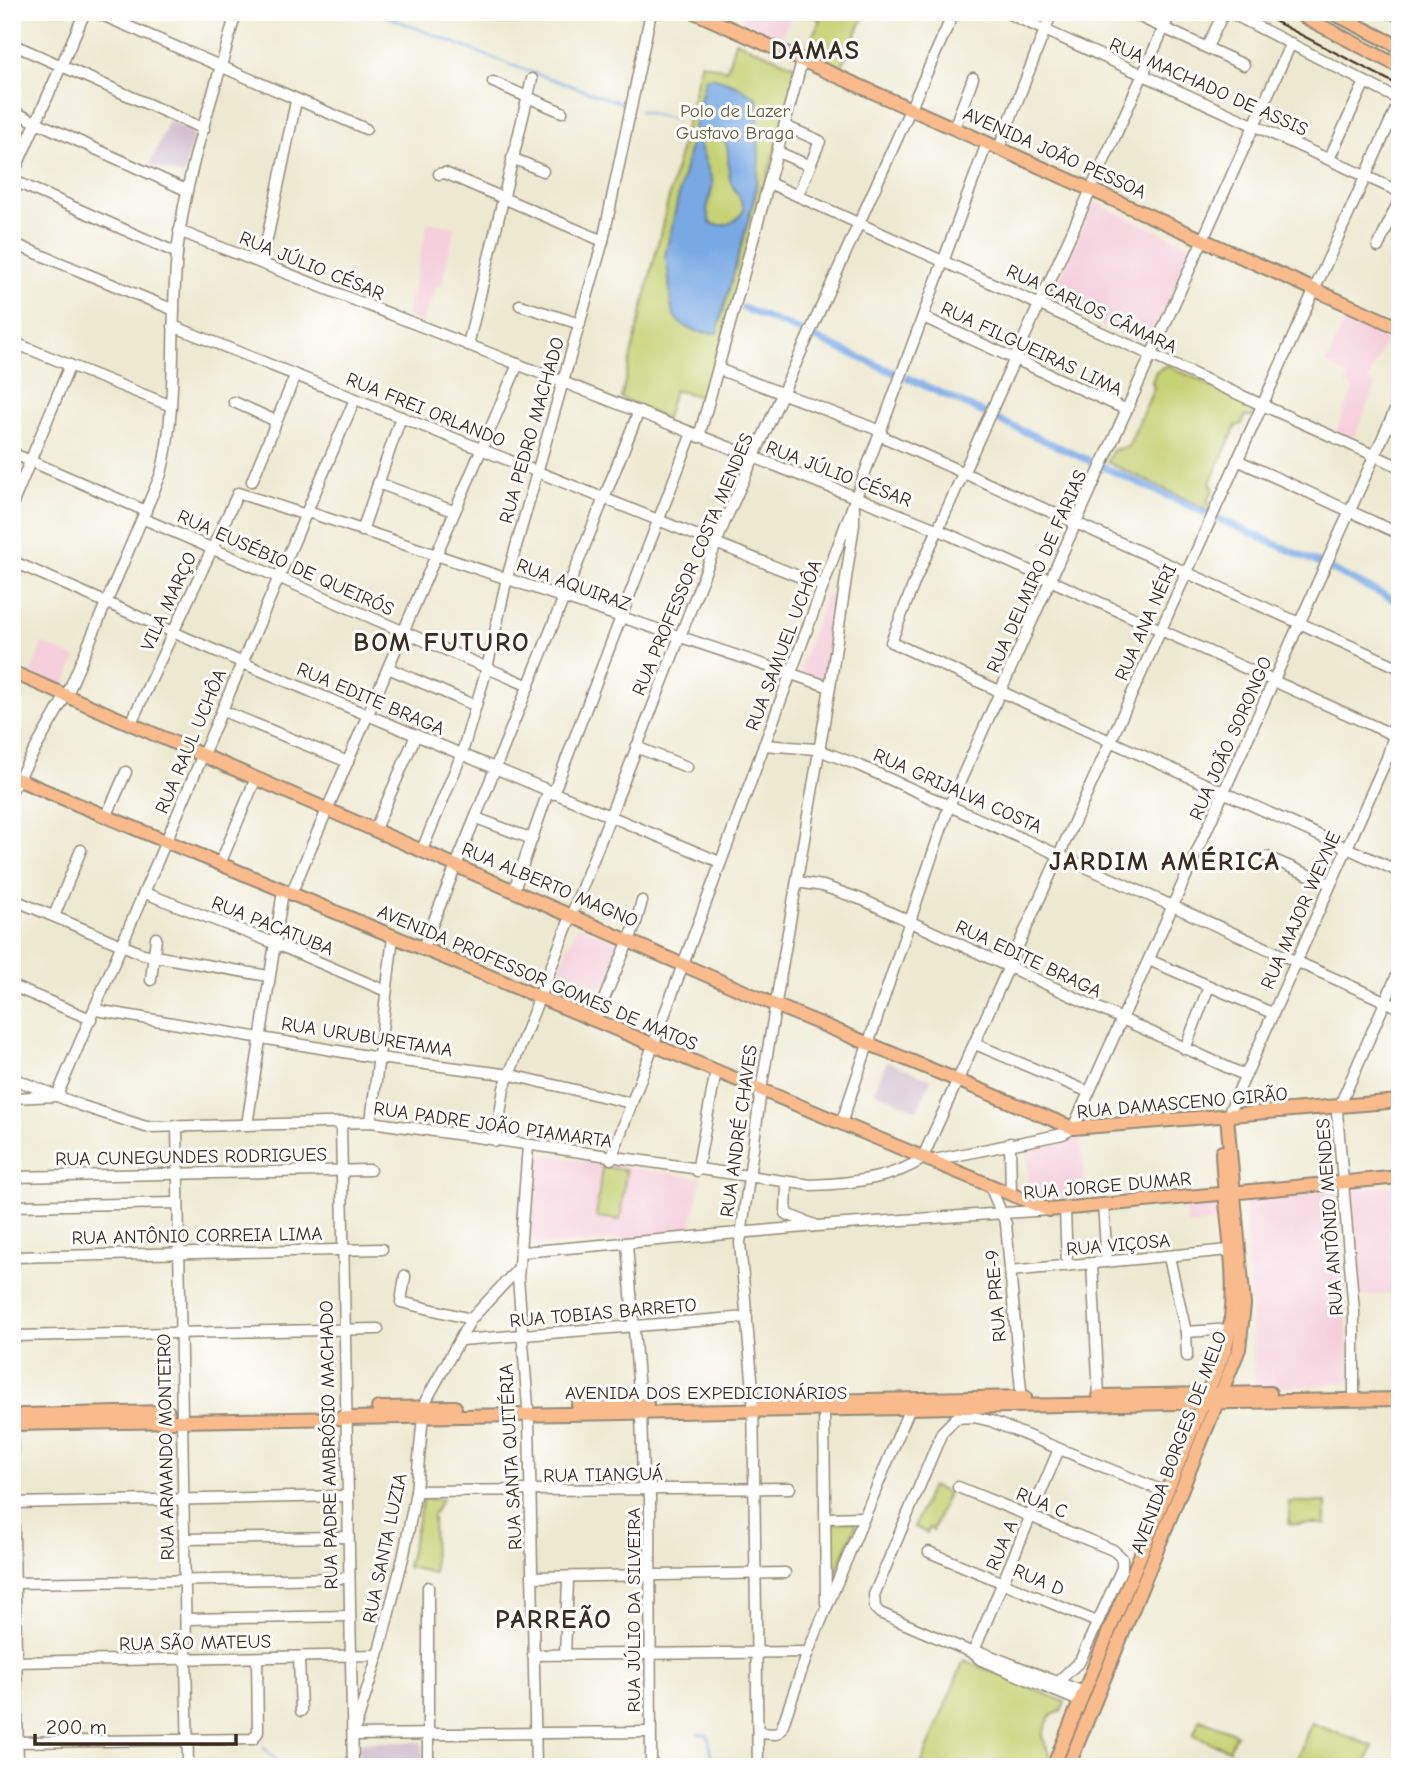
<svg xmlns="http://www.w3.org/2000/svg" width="1412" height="1779" font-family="'Comic Neue',sans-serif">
<rect width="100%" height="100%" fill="#fff"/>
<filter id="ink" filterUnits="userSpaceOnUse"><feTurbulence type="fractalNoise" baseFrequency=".0143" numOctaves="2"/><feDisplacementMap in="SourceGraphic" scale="14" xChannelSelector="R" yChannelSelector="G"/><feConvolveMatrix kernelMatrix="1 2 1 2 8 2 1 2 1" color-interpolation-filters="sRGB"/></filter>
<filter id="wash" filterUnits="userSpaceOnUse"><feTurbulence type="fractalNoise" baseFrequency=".00686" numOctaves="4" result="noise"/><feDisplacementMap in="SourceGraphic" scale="28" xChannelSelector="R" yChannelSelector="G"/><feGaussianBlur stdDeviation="1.57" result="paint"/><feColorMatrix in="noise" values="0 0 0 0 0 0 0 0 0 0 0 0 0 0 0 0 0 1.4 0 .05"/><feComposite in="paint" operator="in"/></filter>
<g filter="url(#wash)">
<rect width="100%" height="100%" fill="#ede9d0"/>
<!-- built -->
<g fill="#f5cfdb">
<path d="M745 12H793L781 39 742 20Z"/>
<path d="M1093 202 1192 246 1148 345 1050 303Z"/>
<path d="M428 222 455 227 441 287 436 286 421 323 407 316Z"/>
<path d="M1347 314 1389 333 1368 381 1375 384V388L1353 440 1335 433 1354 389 1345 385 1348 377 1326 363Z"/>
<path d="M825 595 840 599 828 682 799 672Z"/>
<path d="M42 643 76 658 64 687 31 674Z"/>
<path d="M577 926 621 942 605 988 559 968Z"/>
<path d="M1080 1137 1086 1199 1048 1202 1030 1194 1026 1143Z"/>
<path d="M535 1153 701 1178 690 1234 529 1247 532 1154Z"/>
<path d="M1400 1185V1293L1361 1297 1352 1193 1354 1189Z"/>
<path d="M1335 1190 1337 1193 1351 1382 1255 1390 1245 1201Z"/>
<path d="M1216 1200 1221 1222 1187 1225 1185 1203Z"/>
</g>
<!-- industrial -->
<g fill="#d1bdcc">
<path d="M169 120 194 134 183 176 150 165Z"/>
<path d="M887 1061 931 1079 917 1110 874 1091Z"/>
<path d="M363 1742H420L423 1745V1767H359V1746Z"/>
</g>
<!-- green -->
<g fill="#c6d274" stroke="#807e49" stroke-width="2">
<path d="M817 12H866L840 70 805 53 820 20 815 17Z"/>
<path d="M735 41 798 67 706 398 674 390 666 419 621 398 701 63 727 70Z"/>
<path d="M1167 365 1257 407 1252 417 1245 416 1242 424 1236 426 1210 483 1214 488 1207 502 1212 506 1211 511 1107 462 1113 450 1128 447 1154 388 1152 382 1156 371Z"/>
<path d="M602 1167 626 1170 620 1220 596 1217Z"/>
<path d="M931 1486 948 1493 933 1530 929 1528 927 1533 914 1527Z"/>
<path d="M423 1499H442L433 1515 434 1573 407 1567Z"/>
<rect x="1289" y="1502" width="37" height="22"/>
<path d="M854 1521 856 1525 832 1583 829 1582V1523Z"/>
<path d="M964 1660 1065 1702 1061 1711 1050 1716 1042 1736 1049 1754 1044 1767H920Z"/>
<path d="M1200 1719 1236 1734 1229 1750 1193 1736Z"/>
<path d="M1311 1723 1373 1746 1365 1767H1294Z"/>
</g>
<!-- water -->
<path fill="#79a9e4" stroke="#5a6a81" stroke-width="2" fill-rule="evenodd" d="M712 77 736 85 757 98 759 160 755 196 717 333H713C655 331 677 293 665 256L705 79ZM707 132H718C734 147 725 161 730 179 733 191 743 198 744 210 736 223 723 229 710 223L707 210 713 183 699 143 700 137Z"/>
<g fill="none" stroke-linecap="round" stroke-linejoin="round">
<!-- stream -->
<g stroke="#79a9e4" stroke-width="2">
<path d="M375 12 511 65 627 105"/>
<path d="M640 111 677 120"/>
<path d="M698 1734 708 1735 713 1767"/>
<path d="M264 1748 283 1767"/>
</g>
<!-- canal -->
<g stroke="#79a9e4" stroke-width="7">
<path d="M743 308 805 333"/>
<path d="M815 338 895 373"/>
<path d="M908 378 984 413"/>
<path d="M996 419 1206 513"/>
<path d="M1219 519 1320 564"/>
<path d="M1332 570 1400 603"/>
</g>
</g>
</g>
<g filter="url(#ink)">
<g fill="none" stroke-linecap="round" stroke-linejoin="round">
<defs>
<g id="minor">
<path d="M95 12 366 129"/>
<path d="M1005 12 1400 192"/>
<path d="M1129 12 1244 65"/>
<path d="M1171 12 916 578 891 642 1400 872"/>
<path d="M1389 12 1400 17"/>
<path d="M12 44 204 129"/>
<path d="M1207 47 1224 12"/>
<path d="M493 82 562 112"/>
<path d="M12 111 186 190"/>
<path d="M785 126 820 141 798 195"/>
<path d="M954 128 973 78"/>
<path d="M999 148 1052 12"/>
<path d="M778 152 810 166"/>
<path d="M512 158 543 171"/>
<path d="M1329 159 1365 82"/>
<path d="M439 174 445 173 603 241"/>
<path d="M12 177 85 12"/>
<path d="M12 180 177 253"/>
<path d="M769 183 1400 467"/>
<path d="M179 231 939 530 1400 738"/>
<path d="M12 243 174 310"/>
<path d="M1378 247 1400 198"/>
<path d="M262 263 296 101"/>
<path d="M520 305 580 324"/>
<path d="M923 317 1127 410"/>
<path d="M173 326 823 586"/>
<path d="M12 342 169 405"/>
<path d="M468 345 532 79"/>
<path d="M718 369 881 431"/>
<path d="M234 402 276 421"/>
<path d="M879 435 1400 668"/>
<path d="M699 437 802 61"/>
<path d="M12 453 146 511"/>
<path d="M1237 460 1400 534"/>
<path d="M252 481 295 376"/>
<path d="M378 483 453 511"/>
<path d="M12 505 70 365"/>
<path d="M308 512 830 687"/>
<path d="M144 519 529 686"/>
<path d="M362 531 401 417"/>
<path d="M12 561 250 666 720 862"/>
<path d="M388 668 476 706"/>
<path d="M223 711 348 762"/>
<path d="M131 723 238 493 306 515"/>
<path d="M764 745 816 749 858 765 1400 1008"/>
<path d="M636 747 687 767"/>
<path d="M12 790 69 690 161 474C179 405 169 317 178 245 187 166 216 90 236 12"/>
<path d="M553 794 692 433"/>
<path d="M107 815 126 772"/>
<path d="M476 818 532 839"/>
<path d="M375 829 416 735"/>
<path d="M422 850 461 756 487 668 507 578 603 241 651 12"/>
<path d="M1267 857 1330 884"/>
<path d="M220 864 256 778"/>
<path d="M797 882 823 886 863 900 1244 1075"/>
<path d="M514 890 548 792"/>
<path d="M145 893 274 943 386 991"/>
<path d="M291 894 518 364"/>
<path d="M12 899 143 954 268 976"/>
<path d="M54 916 81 850"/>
<path d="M422 950 639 411"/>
<path d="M1149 960 1272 1013"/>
<path d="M151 980 156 938"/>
<path d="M12 986 91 1019"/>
<path d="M96 1010 379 1058 511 1075 631 1103"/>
<path d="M595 1020 635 926 642 901"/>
<path d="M975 1044 1089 1092"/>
<path d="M1185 1049 1209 986"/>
<path d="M12 1078 82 1106 146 1127 371 1122 811 1185C847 1184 892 1179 922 1159L1400 100 1229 12"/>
<path d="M12 1098 57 1096 355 399"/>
<path d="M1227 1117 1387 758 1400 715"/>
<path d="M371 1122 393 937"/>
<path d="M341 1123 353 1767"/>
<path d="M841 1124 949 806 1291 43"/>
<path d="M247 1125 283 891"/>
<path d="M177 1126 188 1767"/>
<path d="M496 1141 504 1088 725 521 954 12"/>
<path d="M1010 1143 1011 1195"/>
<path d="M528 1146 518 1278 529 1421 536 1767"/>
<path d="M611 1159 987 143"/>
<path d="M929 1161 1063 1134 1073 1128 1400 399"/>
<path d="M697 1171 716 1071"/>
<path d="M12 1177 370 1170"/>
<path d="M787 1183 786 1214 815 1225"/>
<path d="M990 1186 1006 1224 1022 1402"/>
<path d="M1103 1204 1107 1262"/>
<path d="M12 1206 178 1203"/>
<path d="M1065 1209 1067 1266"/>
<path d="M627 1244 640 1404"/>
<path d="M522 1252 817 1226 1049 1210"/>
<path d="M12 1257 382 1249"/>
<path d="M1169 1257 1186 1332 1187 1356"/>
<path d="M1092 1263 1099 1396"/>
<path d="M518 1269 471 1319 424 1404 416 1491 404 1554 378 1655 353 1735 650 1732"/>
<path d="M1010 1271 1229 1250"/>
<path d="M405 1276 401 1302 471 1319"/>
<path d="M1186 1332 1231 1329"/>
<path d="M12 1336 378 1329"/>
<path d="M461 1340 747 1317"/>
<path d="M1354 1392V1311L1337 1112 1400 968"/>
<path d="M824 1405 826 1603"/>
<path d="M641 1412 643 1482 650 1496 651 1767"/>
<path d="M12 1426 18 1767"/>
<path d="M958 1487 1113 1550 1122 1558V1568L1080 1661 1063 1677 1055 1691"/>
<path d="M416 1491 790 1488"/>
<path d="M12 1503 346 1496"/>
<path d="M826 1518 864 1517"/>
<path d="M184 1539 347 1537"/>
<path d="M929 1552 1097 1622"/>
<path d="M532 1577 785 1573"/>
<path d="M13 1583 347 1578"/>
<path d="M428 1587V1767"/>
<path d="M186 1619 348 1616"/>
<path d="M973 1653 1059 1449"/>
<path d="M973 1653 981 1660 1079 1701"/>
<path d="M533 1655 808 1652"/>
<path d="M565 1655 568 1581"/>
<path d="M299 1658 301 1711"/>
<path d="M12 1662 378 1655"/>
<path d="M1083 1692 983 1653H973L880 1613 875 1608 874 1595 942 1432 956 1418 974 1417 991 1421 1158 1489"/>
<path d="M758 1733 776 1734 781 1730 808 1652 909 1410"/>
<path d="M13 1742 253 1739 258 1732 257 1659"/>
<path d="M758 1767 753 1390 740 1243 761 1090 830 687 854 524V507"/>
</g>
<g id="major">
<path d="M694 12 1400 328"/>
<path d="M1295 12 1400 67"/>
<path d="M1331 12 1400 47"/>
<path d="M12 672 782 1008 1073 1128 1400 1101"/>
<path d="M12 777 1049 1210 1400 1177"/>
<path d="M1099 1396 1270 1393"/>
<path d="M763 1402 1025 1397"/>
<path d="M578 1405 647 1404"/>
<path d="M378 1408 455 1407"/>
<path d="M21 1415 168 1412"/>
<path d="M12 1424 1400 1399"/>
<path d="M1053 1767 1225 1350C1243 1286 1224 1217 1222 1152"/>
<path d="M1068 1767 1239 1349 1244 1305 1227 1117"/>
</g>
</defs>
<!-- minor casing -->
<use href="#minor" stroke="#948a77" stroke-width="13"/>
<!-- major casing -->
<use href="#major" stroke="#948a77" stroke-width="16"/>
<!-- minor -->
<use href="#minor" stroke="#fff" stroke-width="10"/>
<!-- major -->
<use href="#major" stroke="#fabb8c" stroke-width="12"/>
<!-- rail -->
<path stroke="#3b2a1e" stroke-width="2" d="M1257 12 1400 86"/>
</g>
</g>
<g text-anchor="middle" stroke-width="6" stroke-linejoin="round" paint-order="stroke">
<!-- street labels -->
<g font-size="19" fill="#3b2a1e" stroke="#fff">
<text transform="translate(1209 86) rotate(24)" y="7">RUA MACHADO DE ASSIS</text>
<text transform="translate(1055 152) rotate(24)" y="7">AVENIDA JOÃO PESSOA</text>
<text transform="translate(312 265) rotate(22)" y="7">RUA JÚLIO CÉSAR</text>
<text transform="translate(1092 308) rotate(25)" y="7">RUA CARLOS CÂMARA</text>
<text transform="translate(1032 348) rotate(25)" y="7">RUA FILGUEIRAS LIMA</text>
<text transform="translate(426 409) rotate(22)" y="7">RUA FREI ORLANDO</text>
<text transform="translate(531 430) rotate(-74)" y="7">RUA PEDRO MACHADO</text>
<text transform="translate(839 473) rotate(21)" y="7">RUA JÚLIO CÉSAR</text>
<text transform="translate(286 562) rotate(24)" y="7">RUA EUSÉBIO DE QUEIRÓS</text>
<text transform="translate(692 564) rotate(-67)" y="7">RUA PROFESSOR COSTA MENDES</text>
<text transform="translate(1036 571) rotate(-66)" y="7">RUA DELMIRO DE FARIAS</text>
<text transform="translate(574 584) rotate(20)" y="7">RUA AQUIRAZ</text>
<text transform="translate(168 601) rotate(-65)" y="7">VILA MARÇO</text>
<text transform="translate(1145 622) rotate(-66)" y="7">RUA ANA NÉRI</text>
<text transform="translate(783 645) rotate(-69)" y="7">RUA SAMUEL UCHÔA</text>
<text transform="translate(371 698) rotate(23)" y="7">RUA EDITE BRAGA</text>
<text transform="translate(1230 738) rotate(-66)" y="7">RUA JOÃO SORONGO</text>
<text transform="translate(190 741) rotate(-67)" y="7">RUA RAUL UCHÔA</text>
<text transform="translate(958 790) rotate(24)" y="7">RUA GRIJALVA COSTA</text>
<text transform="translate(550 884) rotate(23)" y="7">RUA ALBERTO MAGNO</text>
<text transform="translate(1300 910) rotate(-66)" y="7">RUA MAJOR WEYNE</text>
<text transform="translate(273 925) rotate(22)" y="7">RUA PACATUBA</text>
<text transform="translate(1029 958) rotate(25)" y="7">RUA EDITE BRAGA</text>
<text transform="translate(538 977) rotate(23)" y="7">AVENIDA PROFESSOR GOMES DE MATOS</text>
<text transform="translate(367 1036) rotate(9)" y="7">RUA URUBURETAMA</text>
<text transform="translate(1182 1102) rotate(-5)" y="7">RUA DAMASCENO GIRÃO</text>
<text transform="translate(493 1124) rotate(8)" y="7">RUA PADRE JOÃO PIAMARTA</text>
<text transform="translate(738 1131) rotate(-82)" y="7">RUA ANDRÉ CHAVES</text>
<text transform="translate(191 1156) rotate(-1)" y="7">RUA CUNEGUNDES RODRIGUES</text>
<text transform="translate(1107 1185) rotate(-5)" y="7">RUA JORGE DUMAR</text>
<text transform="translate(1329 1217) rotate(-94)" y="7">RUA ANTÔNIO MENDES</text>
<text transform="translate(197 1235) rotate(-1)" y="7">RUA ANTÔNIO CORREIA LIMA</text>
<text transform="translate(1118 1244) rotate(-5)" y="7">RUA VIÇOSA</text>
<text transform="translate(995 1296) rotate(-95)" y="7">RUA PRE-9</text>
<text transform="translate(603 1312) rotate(-5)" y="7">RUA TOBIAS BARRETO</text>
<text x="706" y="1399">AVENIDA DOS EXPEDICIONÁRIOS</text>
<text transform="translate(1178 1442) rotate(-69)" y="7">AVENIDA BORGES DE MELO</text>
<text transform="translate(328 1445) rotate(-91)" y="7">RUA PADRE AMBRÓSIO MACHADO</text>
<text transform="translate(165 1447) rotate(-91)" y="7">RUA ARMANDO MONTEIRO</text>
<text transform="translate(510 1457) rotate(-93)" y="7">RUA SANTA QUITÉRIA</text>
<text transform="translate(603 1474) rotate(-1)" y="7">RUA TIANGUÁ</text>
<text transform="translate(1042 1502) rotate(22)" y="7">RUA C</text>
<text transform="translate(1001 1545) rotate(-67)" y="7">RUA A</text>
<text transform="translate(384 1548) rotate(-78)" y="7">RUA SANTA LUZIA</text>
<text transform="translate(1039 1579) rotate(23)" y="7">RUA D</text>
<text transform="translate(633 1610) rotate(-90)" y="7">RUA JÚLIO DA SILVEIRA</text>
<text transform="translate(195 1642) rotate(-1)" y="7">RUA SÃO MATEUS</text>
</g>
<!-- park labels -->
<g font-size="19" fill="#655c38" stroke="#fff">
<text x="735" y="117">Polo de Lazer<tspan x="735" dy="22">Gustavo Braga</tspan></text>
</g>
<!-- district labels -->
<g font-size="26" font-weight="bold" letter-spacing="2" fill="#3b2a1e" stroke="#fff">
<text x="816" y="59">DAMAS</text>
<text x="442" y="651">BOM FUTURO</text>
<text x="1165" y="870">JARDIM AMÉRICA</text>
<text x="554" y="1628">PARREÃO</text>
</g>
</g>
<!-- margin -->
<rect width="1412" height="1779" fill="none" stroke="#fff" stroke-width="42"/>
<!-- scale -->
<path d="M35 1734v10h201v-10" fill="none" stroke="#3b2a1e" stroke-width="3.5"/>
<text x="46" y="1734" font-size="21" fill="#3b2a1e" stroke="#ffffff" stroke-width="5" paint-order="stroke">200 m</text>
</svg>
